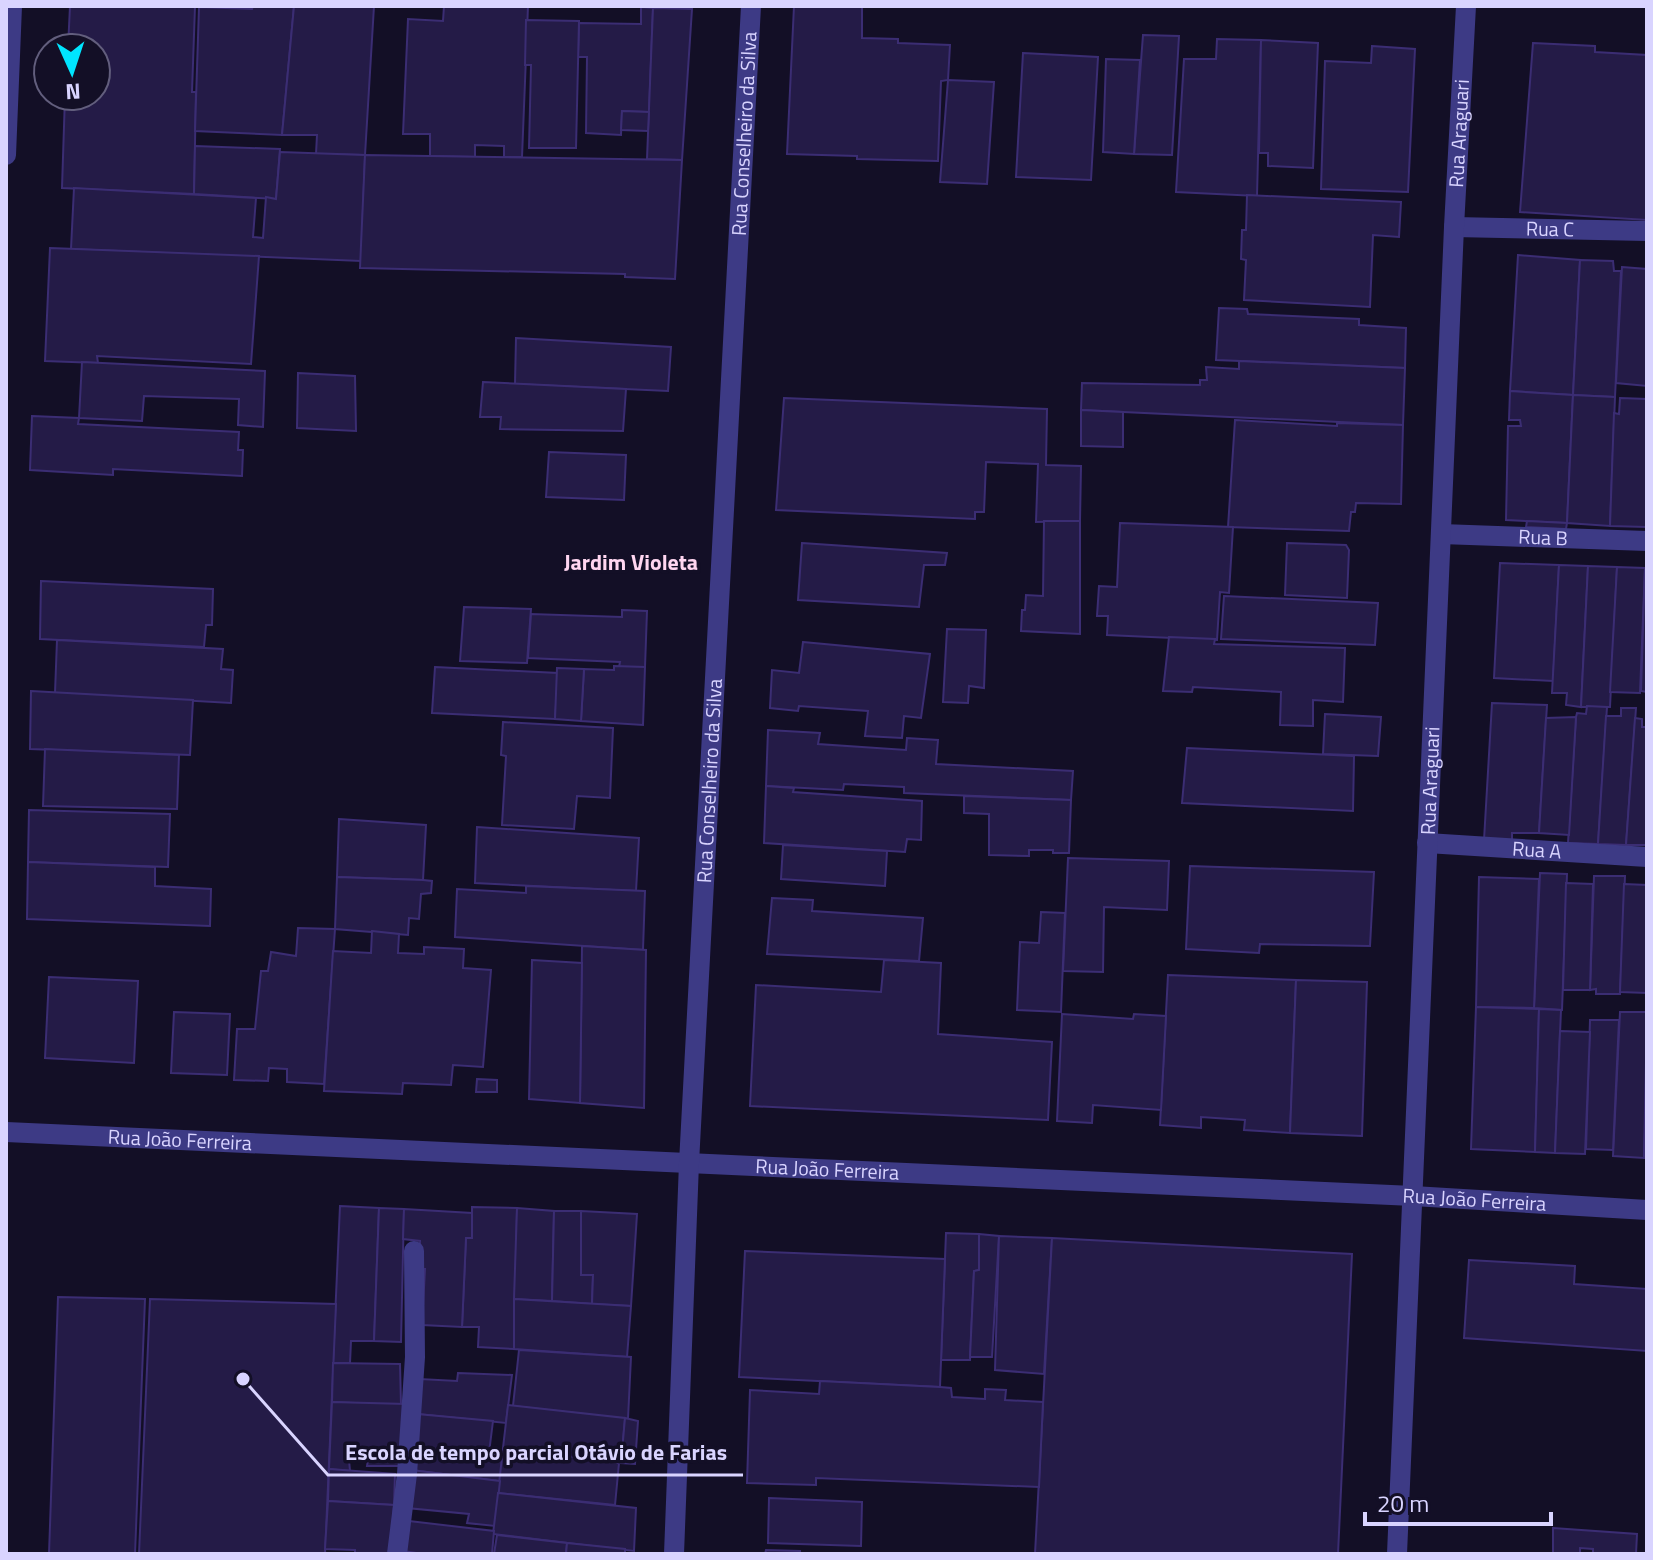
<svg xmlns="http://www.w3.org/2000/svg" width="1653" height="1560" font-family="'Titillium Web',sans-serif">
<rect width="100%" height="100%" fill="#130f26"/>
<!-- building -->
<g fill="#241b47" stroke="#3b2d73" stroke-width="2">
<path d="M70 6H195L192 92H196L194 194 62 188 65 96H96V48H68Z"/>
<path d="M253 6H294L282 135 195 131 199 7 252 9Z"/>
<path d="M294 6H374L365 155 316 154 317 135H282Z"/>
<path d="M444 6H528L522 157H504V146L475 145V157L430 156V134H403L408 19 443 21Z"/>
<path d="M794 6H862V38L898 39V43L950 45 948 80 941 81 938 161 857 159V156L787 154Z"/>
<path d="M641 7 653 8 649 112 622 111 621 135 586 133 587 57H578L579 23 641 24Z"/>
<path d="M653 8 692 9 682 160 647 159Z"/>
<path d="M526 20 579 21 576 148H529L531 65H525Z"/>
<path d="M1143 35 1179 36 1172 155 1134 154Z"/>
<path d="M1217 39 1261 40 1257 196 1176 192 1184 59H1216Z"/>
<path d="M1261 40 1318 43 1313 168 1268 166V153H1259Z"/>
<path d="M1533 43 1595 46V52L1647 55V220L1520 212Z"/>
<path d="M1372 46 1415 49 1408 192 1321 189 1325 61 1371 63Z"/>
<path d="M1023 53 1098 57 1091 180 1016 177Z"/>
<path d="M1106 59 1140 60 1134 154 1103 152Z"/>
<path d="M948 80 994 82 987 184 940 182Z"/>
<path d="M622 111 649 112 648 131 621 130Z"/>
<path d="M195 146 280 149 276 199 194 194Z"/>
<path d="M280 152 365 155 361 261 71 249 74 188 256 198 253 237 263 238 266 197 276 199Z"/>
<path d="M365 155 682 160 675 279 625 277V274L360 268Z"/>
<path d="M1247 195 1401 202 1399 237 1373 235 1370 307 1244 300 1246 260 1241 259 1242 230H1246Z"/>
<path d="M50 248 259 256 251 364 97 356 98 363 45 361Z"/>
<path d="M1518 255 1580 260 1573 395 1510 391Z"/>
<path d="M1580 260 1613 261 1614 271H1621L1615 397 1573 395Z"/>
<path d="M1622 267 1647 269V386L1616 383Z"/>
<path d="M1219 308 1247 309 1248 314 1359 319V325L1406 328 1405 368 1216 360Z"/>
<path d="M516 338 671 347 668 391 515 384Z"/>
<path d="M1239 361 1405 368 1403 425 1081 410 1082 383 1200 385V380H1207L1206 367 1239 369Z"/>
<path d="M82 362 265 371 263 427 238 425 239 399 144 396 142 421 79 418Z"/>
<path d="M298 373 355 376 356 431 297 428Z"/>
<path d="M483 382 626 389 623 431 500 429 501 417H480Z"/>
<path d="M1510 391 1573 395 1567 523 1506 520 1508 426H1521L1520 420H1509Z"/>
<path d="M1573 395 1615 397 1610 526 1567 523Z"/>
<path d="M784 398 1047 409 1046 465 1081 466 1080 521 1036 522 1038 464 986 462 984 512H975V519L776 510Z"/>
<path d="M1620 398 1647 399V527L1610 526 1614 413 1619 414Z"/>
<path d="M1081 410 1123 412V447L1081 446Z"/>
<path d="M32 416 79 418 78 424 239 432 238 450H243L242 476 113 469V475L30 470Z"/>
<path d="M1235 420 1337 426V423L1403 425 1401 504 1356 503 1355 512H1351L1349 531 1228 527Z"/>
<path d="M549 452 626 455 624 500 546 497Z"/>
<path d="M1044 521H1080V634L1021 631 1022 610H1025L1026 595 1043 596Z"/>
<path d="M1527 521 1567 523 1566 529 1526 527Z"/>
<path d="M1120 523 1233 527 1229 593 1220 592 1217 640 1107 635 1108 616H1097L1099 586 1117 587Z"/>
<path d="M802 543 947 553 945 565H924L919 607 798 600Z"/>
<path d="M1287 543 1346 545 1349 550 1347 598 1285 595Z"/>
<path d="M1500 563 1559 565 1553 681 1494 678Z"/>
<path d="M1559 565 1588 566 1581 707 1566 705 1567 693H1552Z"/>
<path d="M1588 566 1617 567 1610 707H1581Z"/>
<path d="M1617 567 1645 568 1640 693 1610 692Z"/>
<path d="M1645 568H1647V692L1641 691Z"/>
<path d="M41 581 213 589 212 625H206L204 647 40 639Z"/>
<path d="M1224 596 1378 603 1375 645 1221 639Z"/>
<path d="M464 607 531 609 527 663 460 661Z"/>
<path d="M622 610 647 611 645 667H619L620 662 528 658 531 614 622 617Z"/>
<path d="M947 629 986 630 984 688 969 686 968 703 943 702Z"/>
<path d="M1169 637 1215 639 1214 644 1345 648 1343 702 1313 700V726L1280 725 1281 692 1193 687 1192 692 1163 691Z"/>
<path d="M57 640 223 649 221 669 233 670 231 703 55 693Z"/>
<path d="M803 642 930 654 921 718 904 716 902 738 865 736 868 711 799 706 798 711 770 708 772 670 799 673Z"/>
<path d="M614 666 645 667 643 725 581 721 584 669 614 670Z"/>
<path d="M435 667 558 673 555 719 432 713Z"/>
<path d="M557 668 584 669 581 721 555 719Z"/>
<path d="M31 691 193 700 190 755 30 749Z"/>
<path d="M1492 703 1547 705 1539 833H1512V841L1484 840Z"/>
<path d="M1587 706 1607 707 1598 844 1568 843 1576 717 1577 713 1586 714Z"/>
<path d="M1621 708H1636L1626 845 1598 844 1606 716H1621Z"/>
<path d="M1325 714 1381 717 1378 756 1323 754Z"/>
<path d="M1576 717 1569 835 1539 833 1546 718Z"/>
<path d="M1635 718 1642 719V727H1647V845H1626Z"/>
<path d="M503 722 613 728 610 798 577 796 574 829 502 825 506 756 501 755Z"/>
<path d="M768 730 820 733 818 744 906 750 907 738 938 740 936 764 1073 771 1071 800 904 793V787L844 784 843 790 766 786Z"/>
<path d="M1187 748 1354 756 1353 811 1182 803Z"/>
<path d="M45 749 179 755 177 809 43 806Z"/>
<path d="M766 786 794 788 793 792 922 801 921 840 907 839 905 852 764 843Z"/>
<path d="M964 796 1071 800 1069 853H1053V850H1029V856L989 855V814L964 813Z"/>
<path d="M29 810 170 814 168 867 28 862Z"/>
<path d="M339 819 426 825 423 880 337 877Z"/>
<path d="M477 827 639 838 636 891 475 883Z"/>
<path d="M783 845 887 851 885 886 781 879Z"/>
<path d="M1068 858 1169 861 1167 910 1104 907 1103 972 1063 971Z"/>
<path d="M28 862 155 867V886L211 889 210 926 27 919Z"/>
<path d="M1190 866 1374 872 1370 946 1260 944 1259 953 1186 949Z"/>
<path d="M1540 873 1567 874 1562 1010 1534 1008Z"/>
<path d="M1594 876H1625L1620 994H1596V989L1590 990Z"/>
<path d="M337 877 423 880 432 881 431 893 421 894 419 919 409 918 408 935 335 929Z"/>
<path d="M1479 877 1539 879 1534 1008 1476 1007Z"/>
<path d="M1566 883 1593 884 1590 990H1563Z"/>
<path d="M1624 884 1647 885V993L1620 992Z"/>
<path d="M526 886 645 891 643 950 455 937 457 889 526 893Z"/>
<path d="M772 898 813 900 812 911 923 918 919 961 767 954Z"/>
<path d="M1041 912 1065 913 1061 1012 1017 1010 1020 942 1039 943Z"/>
<path d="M298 928 335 929 324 1084 287 1082V1069L269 1068 268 1081 234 1080 237 1029H255L261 971H268L271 952 296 956Z"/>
<path d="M372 931 399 934 398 953 424 954V947L464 949 463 968 491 970 483 1067 453 1065 451 1085 403 1083 402 1094 324 1091 333 951 371 953Z"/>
<path d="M582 946 646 950 644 1108 580 1103Z"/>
<path d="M532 960 582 963 580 1103 529 1099Z"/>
<path d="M884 960 941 963 938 1034 1052 1042 1048 1120 750 1106 756 985 881 992Z"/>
<path d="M1168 975 1296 980 1290 1133 1244 1130 1245 1120 1201 1117V1128L1160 1125Z"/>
<path d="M49 977 138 981 134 1063 45 1058Z"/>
<path d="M1296 980 1367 982 1362 1136 1290 1133Z"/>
<path d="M1476 1007 1539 1009 1535 1152 1471 1149Z"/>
<path d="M1539 1009 1561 1010 1555 1153 1535 1152Z"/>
<path d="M174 1012 230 1014 227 1075 171 1073Z"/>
<path d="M1620 1012H1647L1644 1158 1613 1156Z"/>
<path d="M1062 1014 1133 1019 1134 1014 1166 1016 1161 1110 1093 1105 1092 1123 1057 1121Z"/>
<path d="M1590 1020H1619L1613 1150 1586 1149Z"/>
<path d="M1560 1031 1590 1032 1585 1154 1555 1153Z"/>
<path d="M1647 1076V1158H1644Z"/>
<path d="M477 1079 497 1080V1092H476Z"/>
<path d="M340 1206 379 1208 374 1341H351L350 1363H333Z"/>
<path d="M472 1207 517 1208 514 1349 478 1347 479 1327H462L466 1238H472Z"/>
<path d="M379 1208 404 1209 401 1342 374 1341Z"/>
<path d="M517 1208 554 1211 552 1301 514 1299Z"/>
<path d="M404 1209 472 1213V1238H466L462 1327 422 1325 425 1269H419L420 1241 403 1239Z"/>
<path d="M554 1211H581V1275H593L592 1304 552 1301Z"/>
<path d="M581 1211 637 1214 631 1306 592 1304 593 1275H581Z"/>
<path d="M946 1233 979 1234V1270L974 1271 970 1360H941Z"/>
<path d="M979 1234 999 1236 992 1357H970L974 1271 979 1270Z"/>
<path d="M999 1236 1052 1238 1044 1374 995 1370Z"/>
<path d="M1052 1238 1352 1254 1338 1554H1035Z"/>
<path d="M745 1251 945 1259 940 1387 739 1377Z"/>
<path d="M1469 1260 1575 1266 1574 1284 1647 1289V1280V1351L1464 1338Z"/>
<path d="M58 1297 145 1299 135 1554H49Z"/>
<path d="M150 1299 336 1304 325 1554H139Z"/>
<path d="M514 1299 631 1306 627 1357 514 1349Z"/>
<path d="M519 1350 631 1357 628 1419 513 1406Z"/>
<path d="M333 1363 400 1364 401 1405 332 1402Z"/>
<path d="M458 1373 512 1375 506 1423 417 1414 420 1379 457 1381Z"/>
<path d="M820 1381 940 1387 951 1388 952 1397 985 1399V1389L1006 1390 1005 1400 1043 1402 1039 1487 816 1478V1485L747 1483 750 1390 819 1394Z"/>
<path d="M332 1402 406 1404 404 1466H367L368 1460H349L350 1471 329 1469Z"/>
<path d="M508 1405 625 1418 621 1463 503 1448Z"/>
<path d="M417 1414 493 1421 489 1453 503 1454 500 1481 411 1470Z"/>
<path d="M625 1418 638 1421 635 1464 621 1463Z"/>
<path d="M503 1448 619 1463 615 1505 498 1493Z"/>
<path d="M329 1469 395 1474 394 1505 328 1501Z"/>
<path d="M411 1470 500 1481 495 1526 467 1523 469 1514 407 1508Z"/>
<path d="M498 1493 636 1508 634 1551 493 1534Z"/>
<path d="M769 1498 862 1502 861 1546 768 1543Z"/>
<path d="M328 1501 394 1505 390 1554H355V1550L325 1549Z"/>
<path d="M409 1521 494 1531 492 1554H423L403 1551Z"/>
<path d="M1553 1528 1637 1534 1636 1554H1593V1549L1580 1548V1554H1553Z"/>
<path d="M497 1535 567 1543 566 1554H494Z"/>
<path d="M567 1543 625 1549V1554H566Z"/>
<path d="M766 1550 800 1551V1554H765Z"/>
</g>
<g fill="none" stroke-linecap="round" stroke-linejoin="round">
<!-- service -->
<path stroke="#3d3a85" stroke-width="20" d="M397 1554 407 1474 415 1357 414 1251"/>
<!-- minor -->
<g stroke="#3d3a85" stroke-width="20">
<path d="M6 155 12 6"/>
<path id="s1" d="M1454 227 1647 231"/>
<path id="s2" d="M1441 534 1647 541"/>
<path id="s3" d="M1427 843 1647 857"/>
<path id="s4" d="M6 1132 1413 1196 1647 1210"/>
<path id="s5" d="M674 1554 689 1163 751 6"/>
<path id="s6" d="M1397 1554 1454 227 1466 6"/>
</g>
</g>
<g text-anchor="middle" stroke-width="7" stroke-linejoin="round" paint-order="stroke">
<!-- street labels -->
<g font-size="20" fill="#d9d4ff" stroke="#130f26">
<text dy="7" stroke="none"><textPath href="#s5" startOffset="1422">Rua Conselheiro da Silva</textPath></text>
<text dy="7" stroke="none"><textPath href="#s6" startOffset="1422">Rua Araguari</textPath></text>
<text dy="7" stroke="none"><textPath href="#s1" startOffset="96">Rua C</textPath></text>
<text dy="7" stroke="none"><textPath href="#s2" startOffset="102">Rua B</textPath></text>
<text dy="7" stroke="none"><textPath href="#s5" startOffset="774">Rua Conselheiro da Silva</textPath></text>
<text dy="7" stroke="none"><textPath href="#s6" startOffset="774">Rua Araguari</textPath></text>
<text dy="7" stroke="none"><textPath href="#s3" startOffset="110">Rua A</textPath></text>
<text dy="7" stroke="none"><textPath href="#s4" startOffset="174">Rua João Ferreira</textPath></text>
<text dy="7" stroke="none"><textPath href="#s4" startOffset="822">Rua João Ferreira</textPath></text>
<text dy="7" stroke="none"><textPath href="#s4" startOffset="1470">Rua João Ferreira</textPath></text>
</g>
<!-- neighbourhood labels -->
<g font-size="22" font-weight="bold" fill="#ffd6f0" stroke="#130f26">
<text x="631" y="570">Jardim Violeta</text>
</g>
</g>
<!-- callouts -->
<path fill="none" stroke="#d9d4ff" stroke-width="3" d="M243 1379L328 1475H743"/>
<circle fill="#d9d4ff" stroke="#130f26" stroke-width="3" cx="243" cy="1379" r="8"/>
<g font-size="22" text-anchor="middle" font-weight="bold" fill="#d9d4ff" stroke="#130f26" stroke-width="7" stroke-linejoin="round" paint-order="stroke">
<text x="536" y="1460">Escola de tempo parcial Otávio de Farias</text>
</g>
<!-- border -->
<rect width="1653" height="1560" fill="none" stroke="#d9d4ff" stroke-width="16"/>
<!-- north arrow -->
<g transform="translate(72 72) rotate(177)"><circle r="38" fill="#130f26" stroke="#625e7d" stroke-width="2"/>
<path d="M0-6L14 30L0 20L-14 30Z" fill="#00e5ff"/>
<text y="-12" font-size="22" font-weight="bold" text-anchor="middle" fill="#d9d4ff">N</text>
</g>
<!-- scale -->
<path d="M1365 1512v12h186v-12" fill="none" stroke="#d9d4ff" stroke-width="4"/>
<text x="1377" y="1512" font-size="24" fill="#d9d4ff" stroke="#130f26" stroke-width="6" paint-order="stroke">20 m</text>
</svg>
